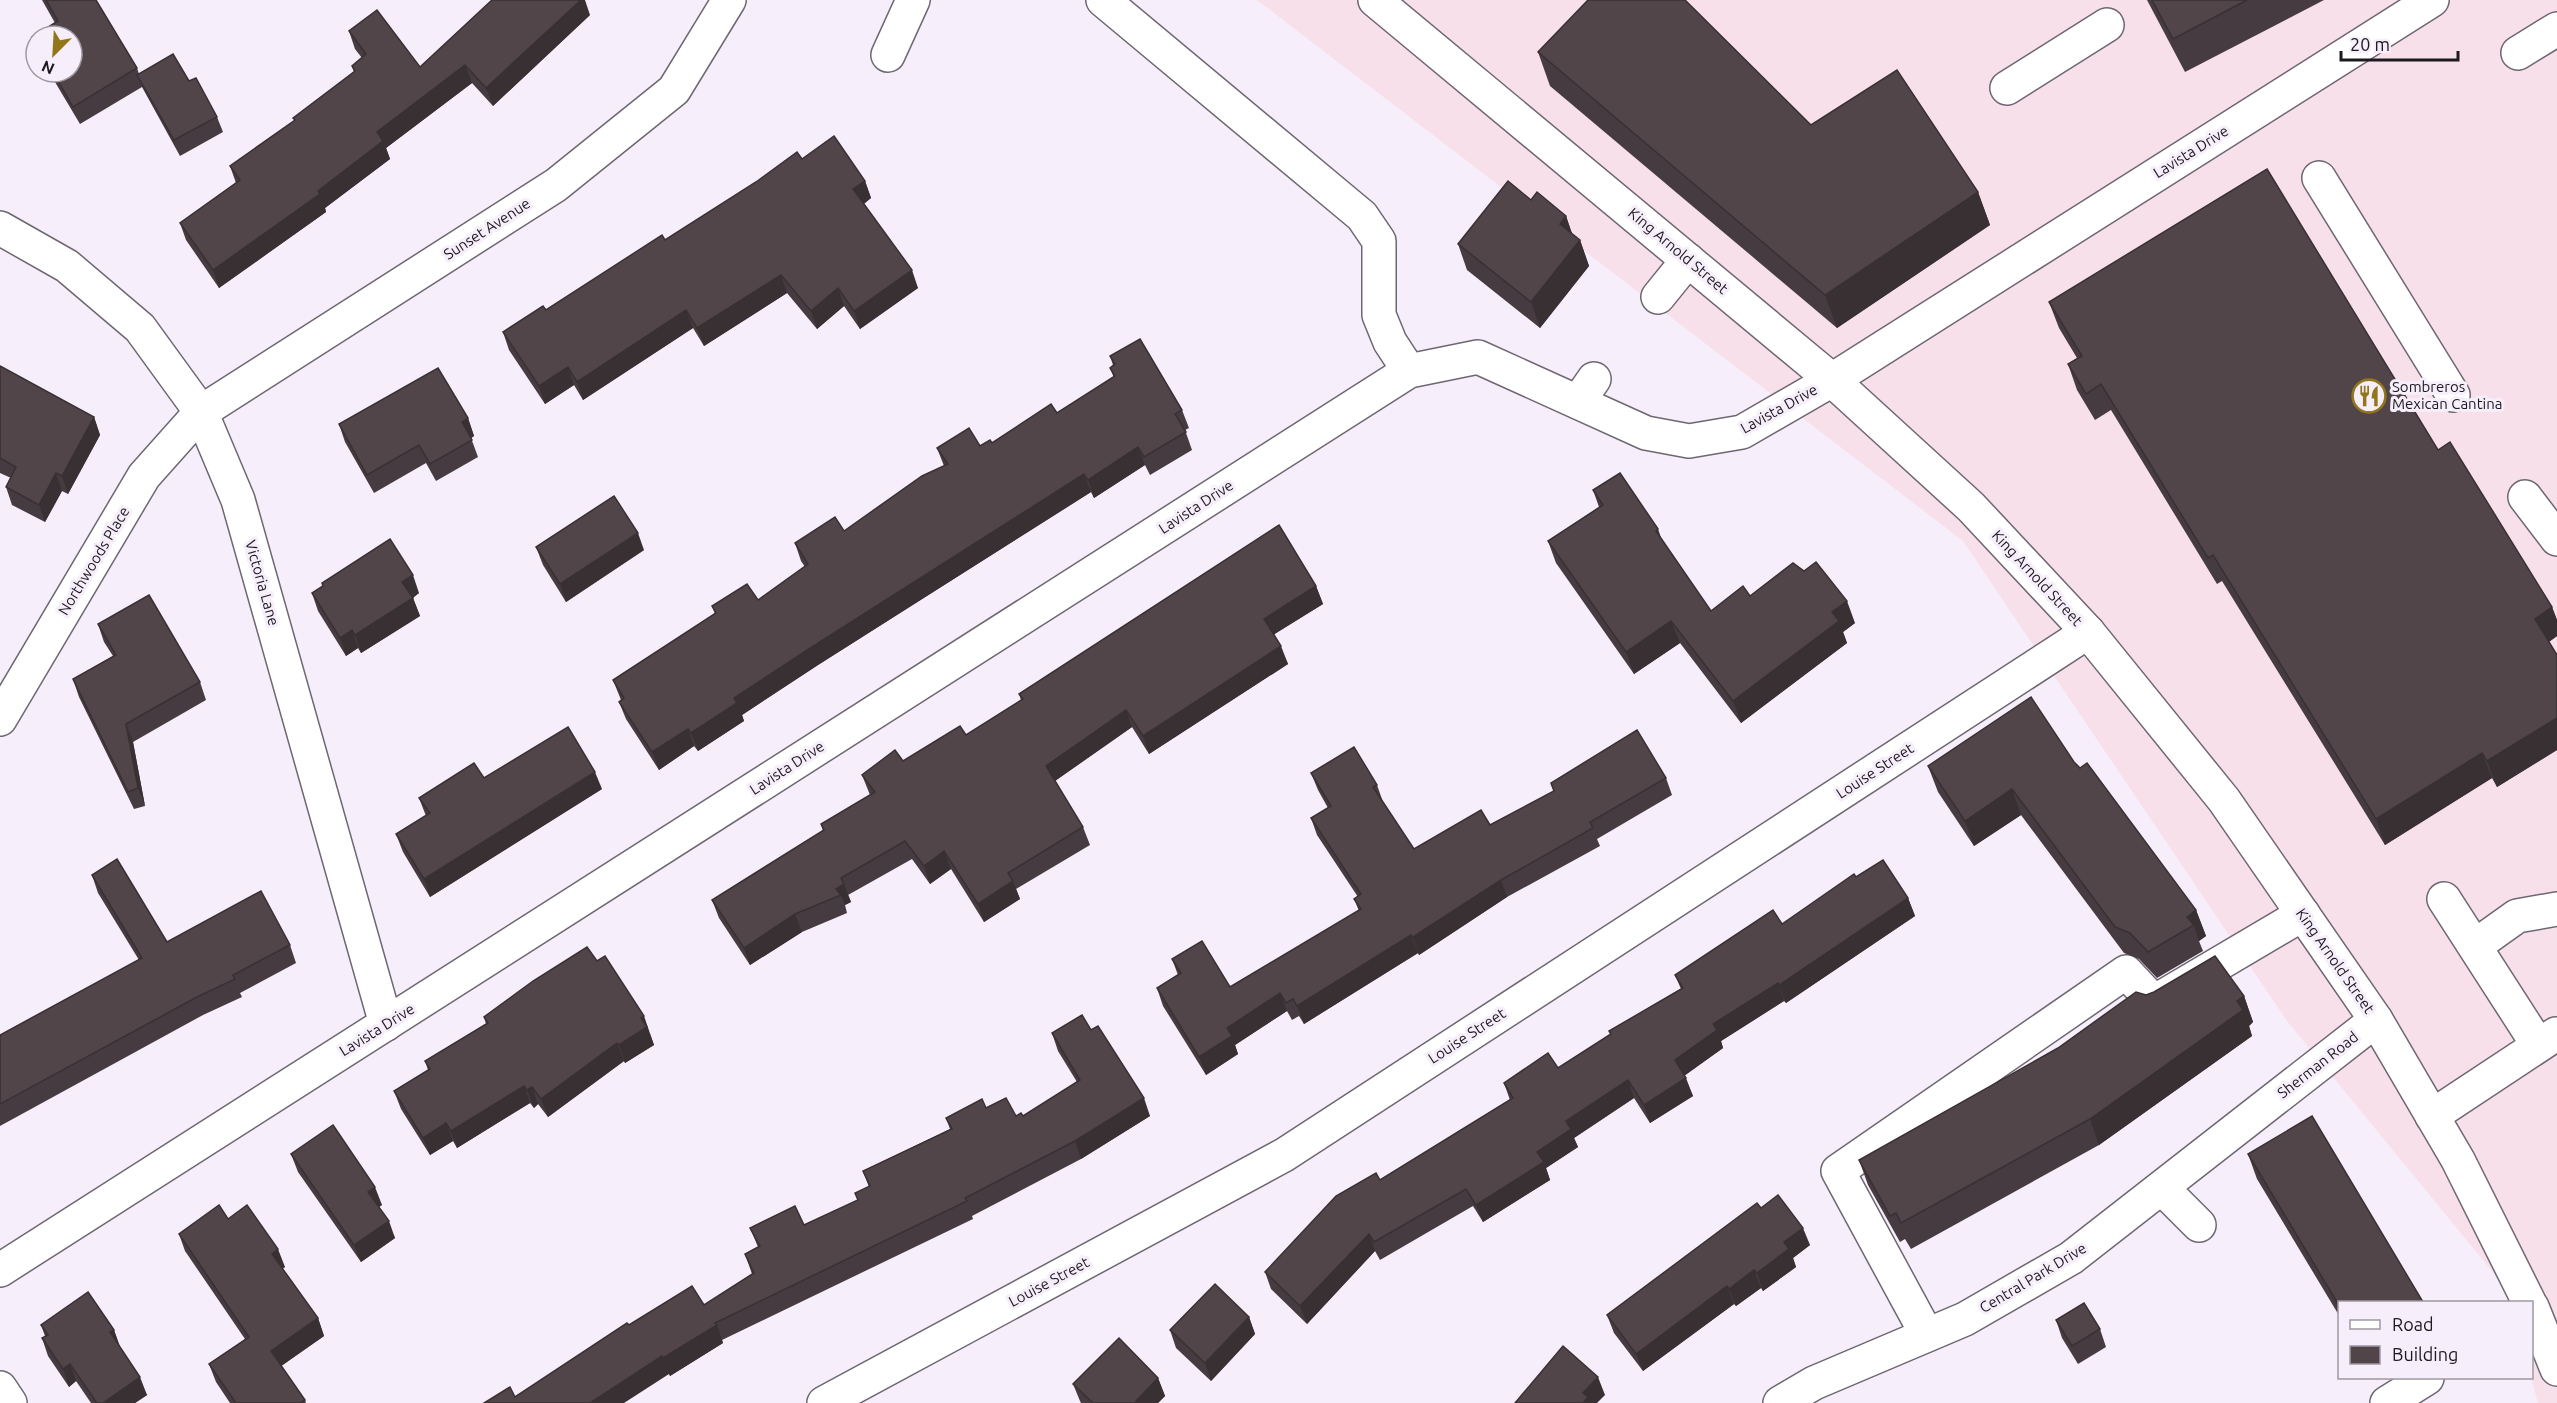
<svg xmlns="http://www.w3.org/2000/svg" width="2557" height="1403" font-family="Ubuntu,sans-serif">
<rect width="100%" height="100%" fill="#f6eefa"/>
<!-- commercial -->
<path fill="#f8e0eb" d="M1257 0H2557V1403H2538L2531 1378 2532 1302H2510L2505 1287 2287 1021 1963 541Z"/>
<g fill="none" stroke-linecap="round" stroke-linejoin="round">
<defs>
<g id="minor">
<path d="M1103 0 1362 216 1379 241V315L1390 342 1409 371"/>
<path d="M1375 0 1832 380 1971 507 2088 632 2224 800 2376 1020 2458 1160 2529 1302"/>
<path d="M2518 53 2557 29"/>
<path d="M888 55 913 0"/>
<path d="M2007 88 2107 25"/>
<path d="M2319 178 2453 395"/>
<path d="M0 228 67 266 140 328 201 412 238 500 386 1024"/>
<path d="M1658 297 1688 260"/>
<path d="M1578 402 1594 379"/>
<path d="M2525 497 2557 539"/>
<path d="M0 719 144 476 201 412 556 185 674 90 729 0"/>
<path d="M2444 899 2538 1045"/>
<path d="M2475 946 2517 916 2557 909"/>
<path d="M2432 1116 2556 1034"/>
<path d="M2162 1188 2199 1225"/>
<path d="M0 1270 1409 371 1478 357 1646 433 1689 441 1742 432 1832 380 2432 0"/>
<path d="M2532 1307 2557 1369"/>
<path d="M1927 1335 1838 1171 2126 972 2154 1002 2303 914"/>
<path d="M0 1388 10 1403"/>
<path d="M824 1403 1284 1155 2088 632"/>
<path d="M1780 1403 1814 1383 1965 1319 2071 1258 2376 1020"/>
<path d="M2387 1403 2427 1378"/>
</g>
</defs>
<!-- minor casing -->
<use href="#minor" stroke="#6e6772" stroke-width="36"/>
<!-- minor -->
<use href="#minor" stroke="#fff" stroke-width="33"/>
</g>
<!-- wall -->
<g fill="#463b40">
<path d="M42 0H96L137 68 139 74 189 81 217 117 223 132 180 156 142 87 80 124 49 72H72L36 36V49L32 37 55 23Z"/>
<path d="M2147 0H2324L2185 72Z"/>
<path d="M590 15 493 106 472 83 386 148 390 159 325 208 326 212 219 288 186 240 180 223 236 183 230 166 295 121 293 118 354 72 352 66 362 58 355 49 349 31 420 67Z"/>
<path d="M1538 52 1811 125 1978 192 1990 225 1837 328 1550 86Z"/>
<path d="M802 159 865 181 871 198 864 204 918 288 860 329 844 306 817 329 787 293 704 346 693 328 583 400 574 385 545 404 509 350 503 332 546 310Z"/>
<path d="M1531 200 1566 216 1572 234 1580 240 1589 266 1540 328 1467 270 1458 244Z"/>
<path d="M2049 302 2438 450 2552 607 2557 620V636L2549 642 2557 655V750L2497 787 2492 778 2385 845 2222 581 2217 584 2111 410 2095 420 2077 390 2068 364 2077 358 2059 328Z"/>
<path d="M1110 356 1182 410 1189 428 1185 430 1192 450 1150 475 1145 465 1094 498 1091 492 818 665 742 715 744 721 698 751 694 746 659 770 626 719 619 702 621 700 613 680 715 614 712 606 758 600 805 567 801 561 795 543 844 531 944 466 937 448 980 446 992 443 1057 413 1114 378 1110 368 1113 365Z"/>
<path d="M0 366 94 417 100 435 68 494 62 491 45 522 12 505 6 487 11 478 0 473Z"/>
<path d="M468 418 474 436 471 438 478 457 436 481 426 463 374 493 345 442 339 424Z"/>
<path d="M1593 490 1662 541 1711 611 1750 596 1855 623 1843 632 1847 643 1741 723 1680 643 1634 674 1556 563 1548 541 1599 507Z"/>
<path d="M536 547 644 550 566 602 543 565Z"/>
<path d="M1316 586 1323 604 1274 634 1288 664 1149 754 1132 727 1055 781 1083 827 1090 845 1016 889 1020 899 984 922 951 869 930 884 912 859 848 895 851 902 845 905 847 913 802 932 750 965 719 918 712 900 823 831 821 824 870 795 862 775 903 761 966 735 1021 700 1019 694Z"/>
<path d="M312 593H419L413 598 420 616 361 653 358 648 346 656 318 611Z"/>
<path d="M98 624 200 682 206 700 133 742 145 806 134 809 79 697 73 679 113 656 104 642Z"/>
<path d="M2074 762 2196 910 2206 936 2199 941 2203 951 2157 978 2139 959 2124 953 2021 815 1974 846 1938 792 1928 766Z"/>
<path d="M1311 773 1377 785 1383 802 1414 849 1490 825 1666 778 1672 795 1597 839 1600 846 1507 897 1419 955 1418 953 1304 1024 1299 1016 1292 1020 1287 1011 1235 1045 1238 1054 1206 1075 1163 1006 1157 988 1178 975 1172 959 1230 987 1359 911 1354 899 1358 897 1317 835 1311 818 1328 808 1318 790Z"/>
<path d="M602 789 430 897 403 852 396 834 426 816 419 798Z"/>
<path d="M92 875 167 942 290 945 296 963 240 993 242 997 203 1015 0 1126V1035L139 960 98 893Z"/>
<path d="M1856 877 1908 898 1915 916 1786 1003 1784 1001 1721 1041 1723 1048 1684 1076 1693 1096 1650 1123 1634 1098 1574 1138 1578 1147 1546 1168 1550 1180 1483 1222 1473 1206 1380 1260 1375 1251 1307 1324 1271 1289 1265 1272 1380 1180 1510 1100 1504 1083 1558 1068 1611 1035 1609 1031 1681 989 1675 975 1782 924Z"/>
<path d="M2146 995 2244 996 2253 1022 2249 1026 2252 1036 2099 1145 1911 1249 1905 1239 1900 1242 1868 1185 1859 1160 2058 1048Z"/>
<path d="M484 1017 651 1034H650L654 1045 625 1063 624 1061 548 1117 538 1104 534 1108 530 1103 457 1148 453 1141 430 1155 401 1109 394 1091 428 1070 425 1061 486 1024Z"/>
<path d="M1091 1030 1150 1116 1081 1159 972 1216 973 1219 722 1340 723 1343 670 1376 669 1374 515 1397 629 1325 704 1305 752 1274 745 1254 758 1247 750 1228 804 1225 858 1201 869 1187 863 1171 950 1129 946 1118 986 1108 1016 1116H1023L1077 1082 1058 1051 1052 1033Z"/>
<path d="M291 1154 382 1205 379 1207 395 1238 361 1262 298 1172Z"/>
<path d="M2248 1154 2340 1302V1317L2257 1179Z"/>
<path d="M1761 1208 1810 1245 1793 1258 1796 1267 1763 1291 1761 1288 1736 1306 1734 1304 1643 1371 1614 1333 1607 1315Z"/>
<path d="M228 1219 285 1267 282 1269 318 1318 324 1336 281 1366 305 1400 306 1403H230L216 1382 209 1364 245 1339 185 1251 179 1234Z"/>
<path d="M1249 1317 1255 1334 1211 1381 1176 1348 1170 1330Z"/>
<path d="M2056 1320 2100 1329 2106 1347 2078 1364 2062 1338Z"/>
<path d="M41 1325 114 1330 120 1347 147 1395 135 1403H91L76 1381 69 1387 48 1356 42 1338 45 1336Z"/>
<path d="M1158 1378 1165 1396 1158 1403H1081L1080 1401 1073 1384Z"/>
</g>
<!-- shaded-wall -->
<g fill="#393034">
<path d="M581 0H585L590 15 493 106 486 88Z"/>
<path d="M465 65 472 83 386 148 390 159 325 208 326 212 219 288 213 270 318 191 377 132Z"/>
<path d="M865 181 871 198 859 207 853 189Z"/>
<path d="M1978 192 1990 225 1837 328 1825 295Z"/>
<path d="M1566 216 1575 242 1560 224Z"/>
<path d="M1580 240 1589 266 1540 328 1531 302Z"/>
<path d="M912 270 918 288 860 329 854 311Z"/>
<path d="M781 275 787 293 704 346 697 328Z"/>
<path d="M838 288 844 306 817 329 811 311Z"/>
<path d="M686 310 693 328 583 400 577 382Z"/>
<path d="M568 367 574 385 545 404 539 386Z"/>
<path d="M94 417 100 435 68 494 62 476Z"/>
<path d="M468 418 474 436 468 440 462 422Z"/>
<path d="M1138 447 1145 465 1094 498 1088 480Z"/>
<path d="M56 473 62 491 45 522 39 505Z"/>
<path d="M1084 474 1091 492 818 665 742 715 744 721 698 751 691 733 734 698 812 647Z"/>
<path d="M1658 529 1666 552 1656 531Z"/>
<path d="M638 533 644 550 566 602 560 584Z"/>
<path d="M413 575 419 593 409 600 402 582Z"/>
<path d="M1316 586 1323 604 1270 637 1264 619Z"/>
<path d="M413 598 420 616 361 653 355 635Z"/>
<path d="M1847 601 1855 623 1843 632 1847 643 1741 723 1733 701 1832 612Z"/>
<path d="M2552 607 2557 620V636L2544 645 2535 619Z"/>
<path d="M1671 621 1680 643 1634 674 1626 652Z"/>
<path d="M352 630 358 648 346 656 340 638Z"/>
<path d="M1281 646 1288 664 1149 754 1143 736Z"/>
<path d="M1126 710 1132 727 1052 783 1046 766Z"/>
<path d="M2557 718V750L2497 787 2487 761Z"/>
<path d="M126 724 133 742 145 806 138 788Z"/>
<path d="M688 729 694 746 659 770 652 752Z"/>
<path d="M2482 753 2492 778 2385 845 2376 819Z"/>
<path d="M595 772 602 789 430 897 424 879Z"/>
<path d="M2012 789 2021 815 1974 846 1965 821Z"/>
<path d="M944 851 951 869 930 884 924 866Z"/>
<path d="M1501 880 1507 897 1419 955 1413 937Z"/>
<path d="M1013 881 1020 899 984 922 978 904Z"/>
<path d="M844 884 851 902 845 905 841 895 836 889Z"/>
<path d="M1908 898 1915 916 1786 1003 1779 985Z"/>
<path d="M2196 910 2206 936 2199 941 2194 925 2187 917Z"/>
<path d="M795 914 802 932 750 965 744 948Z"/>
<path d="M1411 935 1418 953 1304 1024 1297 1006Z"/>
<path d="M1778 983 1784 1001 1721 1041 1723 1048 1681 1078 1675 1060 1713 1024Z"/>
<path d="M1280 993 1287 1011 1235 1045 1238 1054 1206 1075 1199 1057 1227 1028Z"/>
<path d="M2244 996 2253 1022 2249 1026 2252 1036 2099 1145 2090 1119Z"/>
<path d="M644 1016 654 1045 625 1063 619 1045 641 1018Z"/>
<path d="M617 1043 624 1061 548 1117 541 1099Z"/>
<path d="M1686 1078 1693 1096 1650 1123 1644 1105Z"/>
<path d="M1628 1080 1634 1098 1574 1138 1578 1147 1546 1168 1550 1180 1483 1222 1476 1205 1537 1152 1566 1121Z"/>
<path d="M524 1086 530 1103 457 1148 451 1131Z"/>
<path d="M532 1087 538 1104 534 1108 527 1090Z"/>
<path d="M1144 1098 1150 1116 1081 1159 1075 1141Z"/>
<path d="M446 1123 453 1141 430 1155 423 1138Z"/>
<path d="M375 1187 382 1205 375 1209 368 1192Z"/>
<path d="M389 1221 395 1238 361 1262 354 1245Z"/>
<path d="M1803 1228 1810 1245 1793 1258 1796 1267 1763 1291 1757 1273 1784 1242Z"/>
<path d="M1369 1234 1375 1251 1307 1324 1300 1306Z"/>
<path d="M278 1249 285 1267 278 1272 272 1254Z"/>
<path d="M1754 1270 1761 1288 1736 1306 1729 1289Z"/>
<path d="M1727 1286 1734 1304 1643 1371 1636 1354Z"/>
<path d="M1249 1317 1255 1334 1211 1381 1205 1363Z"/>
<path d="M318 1318 324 1336 277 1369 271 1351Z"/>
<path d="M717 1325 723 1343 670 1376 663 1358Z"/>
<path d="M114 1330 120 1347 110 1332Z"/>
<path d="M662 1356 669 1374 624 1403H590Z"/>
<path d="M70 1364 76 1381 69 1387 63 1369Z"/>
<path d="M140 1377 147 1395 135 1403H103Z"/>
<path d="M1598 1377 1605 1395 1597 1403H1583V1393Z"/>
<path d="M1158 1378 1165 1396 1158 1403H1136V1401Z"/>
</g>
<!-- building -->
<g fill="#51454a" stroke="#393034" stroke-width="1.5">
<path d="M46 0H96L137 68 73 107 53 72H72V36H36V44L32 37 58 21Z"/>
<path d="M492 0H581L486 88 465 65 377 132 383 141 318 191 320 194 213 270 180 223 240 180 230 166 295 120 293 118 355 71 352 66 366 54 349 31 377 10 420 67Z"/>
<path d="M1588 0H1685L1811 125 1897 70 1978 192 1825 295 1538 52Z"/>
<path d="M2152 0H2247L2173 39Z"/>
<path d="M173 54 189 81 196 78 217 117 174 140 137 75Z"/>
<path d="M834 136 865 181 853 189 912 270 854 311 838 288 811 311 781 275 697 328 686 310 577 382 568 367 539 386 503 332 543 306 546 310 662 235 665 240 756 182 797 152 802 159Z"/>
<path d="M2267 169 2438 450 2450 442 2552 607 2535 619 2557 655V718L2487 761 2482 753 2376 819 2213 555 2208 558 2101 384 2086 394 2068 364 2082 356 2049 302Z"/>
<path d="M1508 181 1531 200 1537 192 1566 216 1560 224 1580 240 1531 302 1458 244Z"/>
<path d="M1140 339 1182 410 1175 414 1186 432 1144 457 1138 447 1088 480 1084 474 812 647 734 698 737 703 691 733 688 729 652 752 619 702 624 698 613 680 716 613 712 606 747 584 758 600 808 564 795 543 835 517 844 531 922 476 948 464 937 448 969 428 980 446 990 440 992 443 1051 404 1057 413 1115 376 1110 368 1115 364 1110 356Z"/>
<path d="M0 366 94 417 62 476 56 473 39 505 6 487 16 467 0 458Z"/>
<path d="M438 368 468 418 462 422 472 440 430 464 419 445 367 475 339 424Z"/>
<path d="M1620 473 1658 529 1656 531 1711 611 1743 586 1750 596 1793 563 1804 571 1816 562 1847 601 1832 612 1839 621 1733 701 1671 621 1626 652 1548 541 1603 505 1593 490Z"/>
<path d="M614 496 638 533 560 584 536 547Z"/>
<path d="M1279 525 1316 586 1264 619 1281 646 1143 736 1126 710 1046 766 1083 827 1008 873 1013 881 978 904 944 851 924 866 905 841 841 878 844 884 836 889 841 895 795 914 744 948 712 900 824 830 821 824 875 792 862 775 895 750 903 761 960 726 966 735 1023 699 1019 694Z"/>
<path d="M390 539 413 575 402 582 413 598 355 635 352 630 340 638 312 593 323 586 322 583Z"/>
<path d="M149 595 200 682 126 724 138 788 128 792 73 679 116 655 98 624Z"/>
<path d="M2031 697 2074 762 2080 768 2087 763 2196 910 2187 917 2194 925 2148 952 2130 933 2115 927 2012 789 1965 821 1928 766Z"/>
<path d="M568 727 595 772 424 879 396 834 430 813 419 798 474 763 484 778Z"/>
<path d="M1637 730 1666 778 1590 822 1593 828 1501 880 1413 937 1411 935 1297 1006 1293 999 1286 1003 1280 993 1227 1028 1232 1036 1199 1057 1157 988 1181 973 1172 959 1202 941 1230 987 1361 909 1354 899 1361 894 1311 818 1331 806 1311 773 1354 747 1377 785 1373 787 1414 849 1481 810 1490 825 1554 791 1551 783Z"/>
<path d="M117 859 167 942 261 891 290 945 233 975 235 979 197 997 0 1104V1035L142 958 92 875Z"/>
<path d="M1883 860 1908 898 1779 985 1778 983 1713 1024 1717 1030 1675 1060 1686 1078 1644 1105 1628 1080 1566 1121 1571 1129 1537 1152 1544 1162 1476 1205 1466 1189 1374 1242 1369 1234 1300 1306 1265 1272 1336 1196 1376 1173 1380 1180 1513 1098 1504 1083 1548 1053 1558 1068 1611 1034 1609 1031 1683 988 1675 975 1773 910 1782 924 1854 874 1856 877Z"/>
<path d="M587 947 597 961 605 956 644 1016 641 1018 647 1027 619 1045 617 1043 541 1099 532 1087 527 1090 524 1086 451 1131 446 1123 423 1138 394 1091 430 1069 425 1061 488 1023 484 1017 533 981Z"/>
<path d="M2215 956 2244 996 2237 1001 2243 1010 2090 1119 1901 1223 1896 1213 1890 1216 1859 1160 2058 1048 2136 992 2146 995 2154 992Z"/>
<path d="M1082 1015 1091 1030 1098 1026 1144 1098 1075 1141 965 1198 967 1201 715 1323 717 1325 663 1358 662 1356 590 1403H484L510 1387 515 1397 627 1323 629 1325 692 1286 704 1305 754 1273 745 1254 760 1246 750 1228 795 1206 804 1225 858 1200 855 1193 870 1186 863 1171 952 1129 946 1118 982 1099 986 1108 1006 1098 1016 1116 1021 1113 1023 1116 1080 1080 1052 1033Z"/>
<path d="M2312 1116 2423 1302H2340V1307L2248 1154Z"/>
<path d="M333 1125 375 1187 368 1192 389 1221 354 1245 291 1154Z"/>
<path d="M1778 1195 1803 1228 1784 1242 1789 1249 1757 1273 1754 1270 1729 1289 1727 1286 1636 1354 1607 1315 1757 1203 1761 1208Z"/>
<path d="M219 1205 228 1219 247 1205 278 1249 272 1254 318 1318 271 1351 305 1400 300 1403H236L209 1364 249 1337 179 1234Z"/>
<path d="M1215 1284 1249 1317 1205 1363 1170 1330Z"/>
<path d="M88 1292 114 1330 110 1332 140 1377 103 1403H97L70 1364 63 1369 42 1338 48 1335 41 1325Z"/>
<path d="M2084 1303 2100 1329 2072 1346 2056 1320Z"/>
<path d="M1119 1338 1158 1378 1136 1401 1138 1403H1093L1073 1384Z"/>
<path d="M1563 1346 1598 1377 1583 1393 1588 1397 1583 1403H1515Z"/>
</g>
<!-- icons -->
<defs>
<symbol id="restaurant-ring" viewBox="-11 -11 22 22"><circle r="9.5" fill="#f6eefa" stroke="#93761c" stroke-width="1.5"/><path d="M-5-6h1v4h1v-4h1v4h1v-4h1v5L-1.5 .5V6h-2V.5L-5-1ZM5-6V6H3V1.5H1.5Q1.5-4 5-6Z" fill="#93761c"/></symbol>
</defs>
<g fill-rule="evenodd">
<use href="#restaurant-ring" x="2350" y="377" width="38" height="38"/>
</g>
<g text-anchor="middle" stroke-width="6" stroke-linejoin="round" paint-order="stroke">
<!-- street labels -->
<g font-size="15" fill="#1d1a1f" stroke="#f6eefa">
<text transform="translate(2191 152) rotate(-32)" y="5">Lavista Drive</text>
<text transform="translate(487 229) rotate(-33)" y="5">Sunset Avenue</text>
<text transform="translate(1678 251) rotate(40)" y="5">King Arnold Street</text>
<text transform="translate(1779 409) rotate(-29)" y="5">Lavista Drive</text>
<text transform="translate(1196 507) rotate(-33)" y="5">Lavista Drive</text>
<text transform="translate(94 561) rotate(-59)" y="5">Northwoods Place</text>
<text transform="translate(2037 578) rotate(47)" y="5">King Arnold Street</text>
<text transform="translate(262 583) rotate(74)" y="5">Victoria Lane</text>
<text transform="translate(787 768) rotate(-33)" y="5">Lavista Drive</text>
<text transform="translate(1875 771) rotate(-33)" y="5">Louise Street</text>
<text transform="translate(2335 961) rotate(55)" y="5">King Arnold Street</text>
<text transform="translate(377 1030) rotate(-32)" y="5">Lavista Drive</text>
<text transform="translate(1467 1036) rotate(-33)" y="5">Louise Street</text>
<text transform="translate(2318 1065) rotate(-38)" y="5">Sherman Road</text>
<text transform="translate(2033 1278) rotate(-31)" y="5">Central Park Drive</text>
<text transform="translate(1049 1282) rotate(-28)" y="5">Louise Street</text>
</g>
<!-- poi labels -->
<g font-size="15" fill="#1d1a1f" stroke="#f6eefa" text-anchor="start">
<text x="2392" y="392">Sombreros<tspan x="2392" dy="17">Mexican Cantina</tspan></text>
</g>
</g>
<!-- legend -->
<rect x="2338" y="1301" width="195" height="78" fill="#f6eefa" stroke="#9f99a2" stroke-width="1.5"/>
<rect x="2350" y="1320" width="30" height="9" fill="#ffffff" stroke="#9f99a2" stroke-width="1.5"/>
<text x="2392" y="1331" font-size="18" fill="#1d1a1f">Road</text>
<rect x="2350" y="1346" width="30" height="18" fill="#51454a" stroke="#9f99a2" stroke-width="1.5"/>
<text x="2392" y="1361" font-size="18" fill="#1d1a1f">Building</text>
<!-- north arrow -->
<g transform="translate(54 54) rotate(204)"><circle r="28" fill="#f6eefa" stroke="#9f99a2" stroke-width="1.5"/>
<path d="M0-4.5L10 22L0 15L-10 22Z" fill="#93761c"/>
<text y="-9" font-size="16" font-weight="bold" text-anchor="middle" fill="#1d1a1f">N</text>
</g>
<!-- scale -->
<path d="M2341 51v9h117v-9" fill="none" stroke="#1d1a1f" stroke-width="3"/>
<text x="2350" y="51" font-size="18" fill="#1d1a1f" stroke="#f6eefa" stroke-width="4.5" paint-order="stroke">20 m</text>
</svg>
